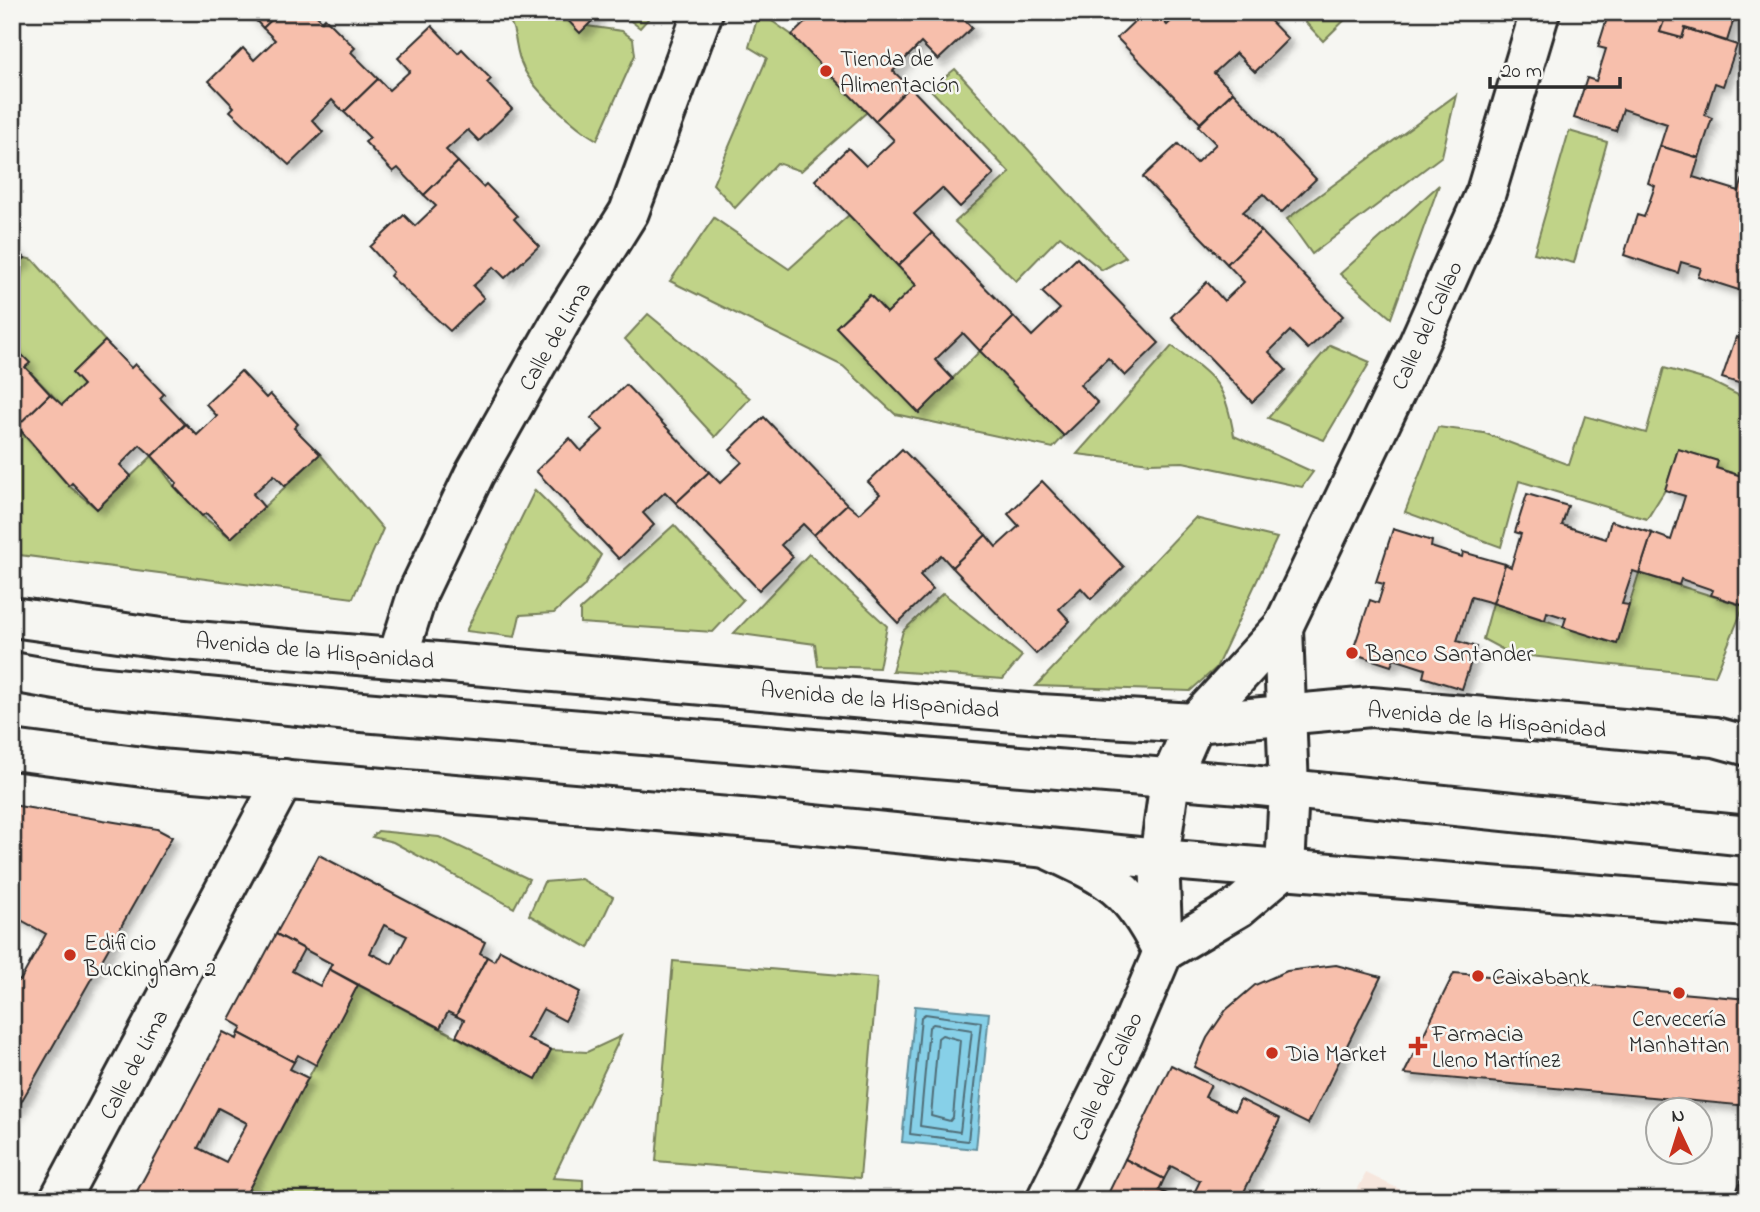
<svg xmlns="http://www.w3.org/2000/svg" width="1760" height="1212" font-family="'Indie Flower',sans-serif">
<defs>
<filter id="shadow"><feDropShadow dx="6" dy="6" stdDeviation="3.5" flood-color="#0004"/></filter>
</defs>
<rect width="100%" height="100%" fill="#f6f6f2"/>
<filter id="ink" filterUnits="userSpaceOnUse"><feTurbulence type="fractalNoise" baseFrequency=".0143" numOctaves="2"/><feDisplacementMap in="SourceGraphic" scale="14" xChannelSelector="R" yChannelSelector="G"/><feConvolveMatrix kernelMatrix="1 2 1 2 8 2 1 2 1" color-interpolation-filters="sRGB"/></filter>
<g filter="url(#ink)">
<!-- built -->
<path fill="#f6e6dd" d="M1366 1173 1422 1200H1352Z"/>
<!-- green -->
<g fill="#c0d388" stroke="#767f5a" stroke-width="2">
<path d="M503 12H560L587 26 622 31 633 39 635 55 597 140C575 127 533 90 523 67 513 48 519 27 503 12Z"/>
<path d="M619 12H649L648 19 640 28Z"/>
<path d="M759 12 792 35 867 112 801 171 777 163 735 208 713 184 767 58 749 47Z"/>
<path d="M1296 12H1353L1323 41Z"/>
<path d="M955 69 1126 257 1102 270 1060 236 1016 281 955 222 1010 173 930 89Z"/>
<path d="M1456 95 1442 156 1312 254 1287 219Z"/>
<path d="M1569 131 1607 142 1574 263 1534 253Z"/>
<path d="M1439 185 1391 318 1340 274Z"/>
<path d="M849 215 916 285 887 313 869 295 836 327 919 412 980 351 1064 436 1053 448 895 414 843 366 670 281 714 218 789 269Z"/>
<path d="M25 258 33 260 105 341 72 373 83 385 62 405 25 367 29 363 12 345V270Z"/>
<path d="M648 314 750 398 715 437 625 339Z"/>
<path d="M1330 345 1370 362 1324 440 1268 418Z"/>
<path d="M1172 346C1215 378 1225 381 1234 436L1313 472 1302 487 1183 462 1150 463 1077 454Z"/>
<path d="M1664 368 1710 381 1748 400V478L1716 468 1717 461 1678 449 1665 490 1647 519 1519 481 1501 547 1405 512 1438 427 1484 433 1569 465 1585 416 1646 433Z"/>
<path d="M12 422 69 486 97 509 152 456 174 486 202 516 231 538 320 454 383 529 353 598 12 554Z"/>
<path d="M535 490 601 555 584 586 554 613 520 615 515 637 466 631Z"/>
<path d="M1195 518 1277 538 1216 668 1190 691 1036 686Z"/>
<path d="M674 525 743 600 713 632 580 623V610Z"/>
<path d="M809 554 887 626 879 668 818 666 815 644 734 633Z"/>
<path d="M1639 573 1744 606 1715 676 1511 654 1483 639 1493 603 1617 644Z"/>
<path d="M943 593 1022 656 1003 679 892 671 903 631Z"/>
<path d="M378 831 439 837 529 879 514 908 393 842 372 837Z"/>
<path d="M581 879 613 897 589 948 529 915 544 882Z"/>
<path d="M673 961 877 978 860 1178 656 1161Z"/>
<path d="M358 985 536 1079 551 1050 587 1052 621 1036 553 1178 583 1180V1200H243Z"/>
</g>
<!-- water -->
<path fill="#87d0e8" stroke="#628e9c" stroke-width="2" d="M915 1006 989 1013 976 1149 902 1142Z"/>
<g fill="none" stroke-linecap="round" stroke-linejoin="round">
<!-- shore -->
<g stroke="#506d77" stroke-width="2">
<path d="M925 1014 981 1022 968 1141 910 1134 921 1017Z"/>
<path d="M933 1024 972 1030 960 1132 920 1126 929 1027Z"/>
<path d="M942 1035 960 1040 953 1117 950 1121 931 1116 938 1038Z"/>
</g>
</g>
<!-- building -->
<g fill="#f7bfac" stroke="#2b2b2b" stroke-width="2" fill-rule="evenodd" filter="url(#shadow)">
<path d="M248 12H280L263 28Z"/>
<path d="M280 12H313L322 21 325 18 355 48 351 52 378 79 344 112 332 100 312 120 323 132 289 165 230 111 234 107 209 81 243 48 254 60 275 40 263 28Z"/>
<path d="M560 12H601L580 33Z"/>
<path d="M816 12H837L845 21 854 12H957L972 28 938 60 921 43 893 71 910 87 875 121 792 35Z"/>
<path d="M1144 12H1155L1167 25 1181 12H1262L1288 39 1255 72 1236 53 1214 73 1233 92 1200 123 1117 38Z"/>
<path d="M1609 12H1637L1664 21 1660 32 1682 38 1685 28 1737 45 1723 86 1715 83 1705 115 1712 118 1699 158 1660 146 1667 124 1623 109 1616 131 1574 118 1587 78 1596 81 1606 49 1598 47Z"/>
<path d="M1637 12H1736L1727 41 1685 28 1682 38 1660 32 1664 21Z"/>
<path d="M432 26 458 53 462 49 491 79 487 83 512 109 479 141 468 130 446 150 458 162 424 195 398 168 393 172 365 142 370 138 344 112 378 79 389 90 410 71 398 58Z"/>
<path d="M910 87 994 174 960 207 942 188 914 214 932 233 898 266 815 180 848 148 866 166 894 140 875 121Z"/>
<path d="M1233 92 1316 179 1281 213 1263 194 1243 212 1261 231 1227 264 1143 177 1178 144 1196 163 1216 144 1198 126Z"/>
<path d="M1660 146 1699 158 1693 177 1739 191 1745 172 1748 173V293L1698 277 1701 268 1681 262 1678 273 1624 255 1637 215 1644 217 1655 186 1648 183Z"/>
<path d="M458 162 483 187 486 184 517 216 514 219 539 246 505 278 494 267 473 286 484 298 450 331 390 276 393 272 370 247 404 215 415 226 436 206 424 195Z"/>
<path d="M1261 231 1343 316 1308 349 1290 331 1269 352 1286 370 1252 402 1171 317 1207 282 1224 301 1244 282 1227 264Z"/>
<path d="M932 233 1014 317 980 351 963 333 935 360 953 379 919 413 836 327 870 295 887 313 916 285 898 266Z"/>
<path d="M12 245 25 258 12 270Z"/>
<path d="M1077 258 1159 343 1125 376 1108 358 1080 385 1098 403 1064 436 980 351 1014 317 1032 336 1060 309 1042 292Z"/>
<path d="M1736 337 1748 341V386L1722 378Z"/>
<path d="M105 341 131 368 135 364 164 394 160 398 185 424 152 456 140 445 120 465 131 476 97 509 72 483 69 486 17 426 50 394 62 405 83 385 72 373Z"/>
<path d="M12 345 30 363 25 367 50 394 17 426 12 421Z"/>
<path d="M241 371 266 398 270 394 298 424 294 428 320 454 285 486 274 475 253 494 264 507 231 538 206 513 202 516 174 486 177 483 152 456 186 424 197 435 217 416 206 404Z"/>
<path d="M626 385 709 472 676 503 665 492 643 513 654 525 619 559 536 471 570 438 581 451 603 430 591 418Z"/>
<path d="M764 417 847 504 814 535 803 524 781 545 793 557 759 590 676 503 709 472 720 483 742 462 730 450Z"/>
<path d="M902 449 986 535 952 567 941 555 920 575 933 589 898 623 814 535 847 504 859 514 880 494 868 482Z"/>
<path d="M1678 449 1718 461 1716 468 1748 478V607L1711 595 1713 590 1681 579 1679 585 1639 573 1652 533 1671 540 1685 496 1665 490Z"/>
<path d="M1042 481 1124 567 1091 599 1081 588 1059 609 1070 621 1036 654 952 567 986 535 996 547 1019 526 1008 514Z"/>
<path d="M1527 494 1568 506 1562 525 1606 539 1611 521 1652 533 1639 573 1633 571 1622 604 1629 605 1617 644 1563 627 1566 618 1547 612 1545 620 1493 603 1505 564 1511 567 1521 534 1515 532Z"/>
<path d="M1393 529 1432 541 1431 547 1462 557 1463 552 1505 564 1493 603 1471 597 1457 641 1476 647 1462 689 1423 677 1425 669 1394 659 1391 666 1352 653 1370 600 1378 603 1384 584 1376 582Z"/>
<path d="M12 805 157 829 172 837 12 1118V977L20 981 46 934 12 915Z"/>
<path d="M319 855 485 942 480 953 487 957 456 1016 448 1012 440 1028 329 969 332 964 276 934ZM384 925 407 936 392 964 370 953Z"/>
<path d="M276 934 304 949 292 971 320 986 329 969 358 985 316 1065 298 1055 294 1062 239 1033 242 1027 230 1020Z"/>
<path d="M500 950 580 992 565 1021 543 1009 527 1038 551 1050 536 1079 456 1036 464 1020 456 1016 487 957 494 961Z"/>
<path d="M1336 965 1381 977 1308 1124 1194 1067 1207 1038 1226 1010 1255 985 1287 971Z"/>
<path d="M1454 973 1748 999V1106L1404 1074Z"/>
<path d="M223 1032 237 1039 239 1033 294 1062 290 1069 308 1078 243 1200H143L135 1195ZM218 1108 247 1123 226 1162 198 1148Z"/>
<path d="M1171 1065 1211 1085 1205 1097 1235 1111 1240 1099 1280 1119 1240 1200H1207L1194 1193 1200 1181 1171 1166 1164 1179 1125 1159Z"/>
<path d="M1125 1159 1164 1179 1159 1190 1179 1200H1105Z"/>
<path d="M1744 1173 1748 1175V1200H1733Z"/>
<path d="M1194 1193 1207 1200H1191Z"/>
</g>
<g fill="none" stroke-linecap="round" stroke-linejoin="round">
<defs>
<g id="minor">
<path d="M12 617 161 638 1039 714 1195 723 1371 707 1715 737 1748 746"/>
<path d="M398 656 418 592 474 475 562 319 629 212 703 12"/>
<path d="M59 1200 284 779"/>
</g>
<g id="tertiary">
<path d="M1052 851C1110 878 1130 888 1160 947"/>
<path d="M1163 952 1239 907 1285 868 1289 790 1283 627"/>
<path d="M1046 1200 1126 1039 1163 952 1159 859 1170 780 1195 723 1283 627 1418 345 1486 192 1540 12"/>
</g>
<g id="primary">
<path d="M12 672 85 685 350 711 1240 784 1748 836"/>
<path d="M12 750 159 769 752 819 1159 859 1748 907"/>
</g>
</defs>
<!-- minor casing -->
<use href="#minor" stroke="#2b2b2b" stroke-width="44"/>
<!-- tertiary casing -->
<use href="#tertiary" stroke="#2b2b2b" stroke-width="44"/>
<!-- primary casing -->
<use href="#primary" stroke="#2b2b2b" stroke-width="44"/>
<!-- minor -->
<use href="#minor" stroke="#f6f6f2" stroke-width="38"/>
<!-- tertiary -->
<use href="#tertiary" stroke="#f6f6f2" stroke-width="38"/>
<!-- primary -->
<use href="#primary" stroke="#f6f6f2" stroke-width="38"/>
</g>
</g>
<!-- markers -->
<g fill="#c8321e" stroke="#f6f6f2" stroke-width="2.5">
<circle cx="826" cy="71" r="7"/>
<circle cx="1352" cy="653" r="7"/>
<circle cx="70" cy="955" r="7"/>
<circle cx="1478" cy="976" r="7"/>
<circle cx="1679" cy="993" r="7"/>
<path d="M1414.5 1035.5h7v7h7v7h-7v7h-7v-7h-7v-7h7z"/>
<circle cx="1272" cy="1053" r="7"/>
</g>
<g text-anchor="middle" stroke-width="5" stroke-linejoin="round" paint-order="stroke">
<!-- poi labels -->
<g font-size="23" fill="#2b2b2b" stroke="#f6f6f2" text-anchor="start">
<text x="840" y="66">Tienda de<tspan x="840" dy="26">Alimentación</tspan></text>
<text x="1366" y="661">Banco Santander</text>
<text x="84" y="950">Edificio<tspan x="84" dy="26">Buckingham 2</tspan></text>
<text x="1492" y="984">Caixabank</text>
<text x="1679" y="1026" text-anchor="middle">Cervecería<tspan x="1679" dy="26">Manhattan</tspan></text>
<text x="1432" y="1041">Farmacia<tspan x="1432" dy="26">Lleno Martínez</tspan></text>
<text x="1286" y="1061">Dia Market</text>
</g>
<!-- street labels -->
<g font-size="23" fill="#2b2b2b" stroke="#f6f6f2">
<text transform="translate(1426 325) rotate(-65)" y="8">Calle del Callao</text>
<text transform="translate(554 336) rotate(-60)" y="8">Calle de Lima</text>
<text transform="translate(315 650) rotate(5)" y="8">Avenida de la Hispanidad</text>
<text transform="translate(880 699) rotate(5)" y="8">Avenida de la Hispanidad</text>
<text transform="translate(1487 719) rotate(5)" y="8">Avenida de la Hispanidad</text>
<text transform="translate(133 1064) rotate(-62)" y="8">Calle de Lima</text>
<text transform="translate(1106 1076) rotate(-65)" y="8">Calle del Callao</text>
</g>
</g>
<!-- margin -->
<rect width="1760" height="1212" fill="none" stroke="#f6f6f2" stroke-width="42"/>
<rect x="21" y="21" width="1718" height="1170" fill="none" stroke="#2b2b2b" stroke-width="2.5" filter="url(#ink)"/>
<!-- north arrow -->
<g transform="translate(1679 1131) rotate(356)"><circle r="33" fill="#f6f6f2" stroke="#a5a5a2" stroke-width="2"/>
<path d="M0-5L12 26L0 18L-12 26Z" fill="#c8321e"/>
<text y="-10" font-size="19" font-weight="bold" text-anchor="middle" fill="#2b2b2b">N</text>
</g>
<!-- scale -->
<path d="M1490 77v10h130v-10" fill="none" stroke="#2b2b2b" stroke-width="3.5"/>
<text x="1501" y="77" font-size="21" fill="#2b2b2b" stroke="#f6f6f2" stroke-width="5" paint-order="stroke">20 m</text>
</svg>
